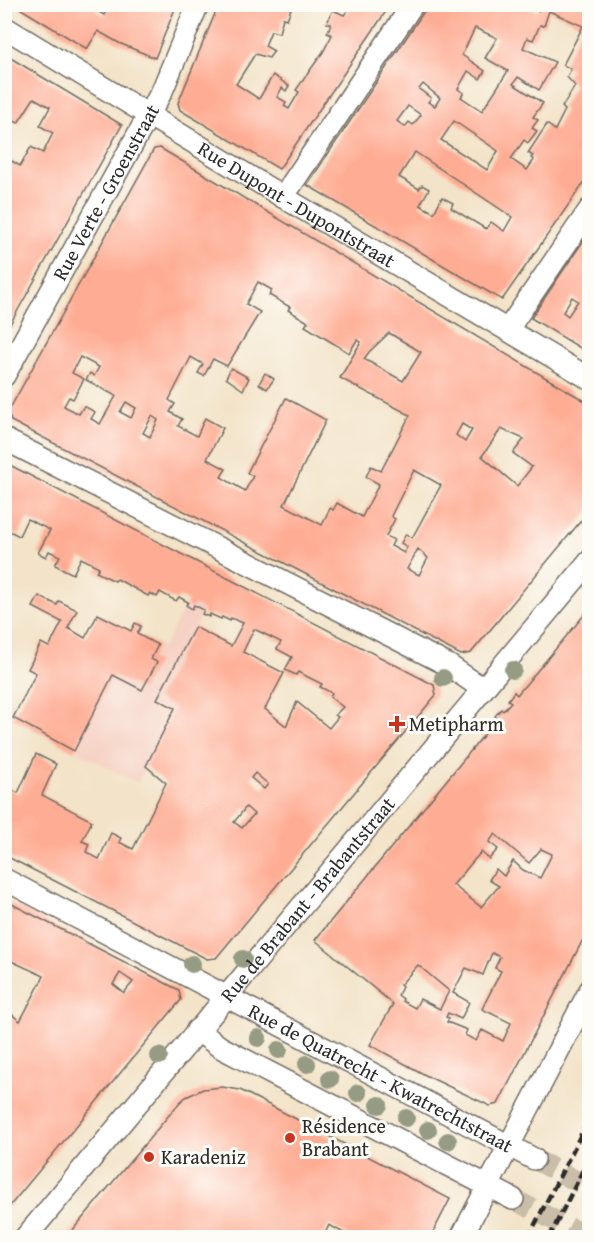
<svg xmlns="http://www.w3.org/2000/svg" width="594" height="1242" font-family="'Gentium Book Plus',serif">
<rect width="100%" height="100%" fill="#fdfcf7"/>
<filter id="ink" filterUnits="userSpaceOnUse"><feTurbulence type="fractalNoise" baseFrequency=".0167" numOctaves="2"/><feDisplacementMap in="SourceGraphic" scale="12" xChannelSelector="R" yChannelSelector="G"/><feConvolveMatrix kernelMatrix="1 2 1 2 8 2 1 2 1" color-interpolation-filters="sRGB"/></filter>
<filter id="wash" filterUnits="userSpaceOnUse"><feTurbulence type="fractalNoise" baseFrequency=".008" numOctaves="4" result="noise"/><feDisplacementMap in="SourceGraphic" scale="24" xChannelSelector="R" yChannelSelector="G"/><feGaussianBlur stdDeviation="1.35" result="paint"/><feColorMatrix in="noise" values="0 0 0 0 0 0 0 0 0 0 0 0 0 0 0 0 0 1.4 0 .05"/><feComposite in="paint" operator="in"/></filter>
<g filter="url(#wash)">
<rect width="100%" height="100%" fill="#f3e3c8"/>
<!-- built -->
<path fill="#f6d2c4" d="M206 567 221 574 195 627 212 636 138 783 13 718 61 623 85 637 98 614 163 648Z"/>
<g id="blocks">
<!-- building -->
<g fill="#feac93" fill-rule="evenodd">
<path d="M13 4H99L95 10 104 15 110 4H177L155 58 119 43 98 31 87 49Z"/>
<path d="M219 4H288L287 7 291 9 287 19 283 18 279 33 271 31 265 46 274 51 269 58 255 54 236 84 259 99 273 75 289 86 286 91 282 88 277 97 286 102 284 106 289 109 299 92 296 90 323 52 332 35 327 33 331 24 327 23 333 10 344 15 353 4H391L279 169 180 110 178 103Z"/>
<path d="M429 4H522L538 11 541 4H590V174L502 300 307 185ZM549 11 583 26 563 65 571 69 567 77 575 86 562 107 565 110 555 130 547 124 528 153 533 156 531 158 534 160 527 170 511 159 524 140 528 143 537 131 532 128 538 120 533 117 543 103 513 84 518 77 539 90 555 62 523 48 527 38 533 40 540 25 544 26ZM475 28 497 38 485 58 508 71 482 111 461 97 464 93 458 89 468 71 480 79 485 71 462 55ZM423 84 440 98 435 106 428 102 431 98 419 89ZM408 106 421 115 413 125 409 122 405 127 397 121ZM454 121 498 151 487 170 441 140ZM415 152 512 217 504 231 491 222 486 229 451 208 453 203 442 197 434 213 420 205 429 189 422 185 419 189 399 177Z"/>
<path d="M4 54 122 125 4 335V178L9 171 6 170 12 161 20 166 31 147 43 153 53 133 40 126 50 107 34 98 18 123 4 115Z"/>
<path d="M160 148 590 404V510L471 653 461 655 11 421 8 412 154 149ZM258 282 272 290 269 295 290 307 288 310 308 322 305 326 349 353 357 340 361 342 340 378 410 415 381 471 371 466 366 477 379 484 362 517 337 503 333 510 330 508 322 525 284 505 326 420 286 398 247 473 253 476 245 491 221 477 226 469 207 459 223 428 205 418 197 436 178 426 182 419 170 412 175 404 169 400 191 357 203 364 198 373 204 376 213 359 227 366 260 312 246 304ZM389 333 421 352 403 381 364 359 369 352ZM80 357 99 367 94 376 90 373 86 380 116 396 100 424 91 419 95 412 84 406 79 414 64 406 69 397 73 399 84 379 72 373ZM126 402 136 408 131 418 120 412ZM152 416 158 420 150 437 143 433ZM462 424 472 430 465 442 456 435ZM501 429 524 439 513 453 532 467 517 486 482 456ZM414 470 441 485 412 538 406 534 401 543 407 547 404 553 391 546 394 540 386 536 395 519 391 516ZM418 549 428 558 419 575 407 569Z"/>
<path d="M590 231V354L531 318ZM572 297 578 301 568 316 563 312Z"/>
<path d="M231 368 249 378 243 390 226 378Z"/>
<path d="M265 373 274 379 267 389 259 384Z"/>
<path d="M4 462 434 685 436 695 216 958 207 959 4 855V786L18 793 36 754 56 764 42 795 92 821 82 841 89 844 86 852 99 859 111 833 121 838 119 842 133 849 166 783 146 766 175 708 157 699 195 627 231 646 243 623 231 618 230 621 222 617 221 619 210 614 209 617 202 614 204 610 194 605 192 609 186 605 188 602 179 597 176 601 160 592 157 597 150 593 148 596 117 579 115 581 96 572 99 567 81 558 73 574 55 565 60 556 49 551 46 557 38 553 50 530 27 519 19 536 4 528ZM254 629 281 642 277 649 292 657 285 670 296 675 298 672 322 684 320 687 332 693 330 697 343 707 335 715 338 717 329 728 297 702 286 726 265 709 284 673 243 652ZM255 773 268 784 264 789 251 778ZM246 807 254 814 242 828 234 822Z"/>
<path d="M39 596 57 605 59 601 77 610 68 628 85 638 98 614 131 631 135 623 141 626 137 634 158 645 151 659 157 662 142 690 113 675 74 751 13 718 36 673 28 669 41 643 49 647 62 622 33 607Z"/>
<path d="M590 608V926L498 1104 490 1106 431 1078 370 1045 393 1004 315 940 497 719 495 716 501 709 503 711 511 702 508 700 514 692 517 695ZM495 834 529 863 541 849 552 854 540 878 523 870 513 861 504 876 496 869 489 880 499 886 481 907 453 885 481 852 489 859 498 849 489 842ZM492 953 500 957 495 968 501 971 482 1009 511 1023 503 1041 482 1030 476 1041 465 1035 467 1030 447 1022 449 1018 446 1017 448 1013 461 1019 469 1002 453 993 466 968 483 975ZM418 965 449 991 440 1009 420 999 415 1008 402 1001 403 999 398 995 402 987 400 985Z"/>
<path d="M4 900 179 990 181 1000 4 1213V1008L20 1021 44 976 9 960 4 970ZM120 973 133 982 124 993 113 984Z"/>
<path d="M222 1087 240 1090 248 1094 450 1199 430 1238H353L329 1225 323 1238H66L180 1102 186 1097 203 1089Z"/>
</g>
</g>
</g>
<g filter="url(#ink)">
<use href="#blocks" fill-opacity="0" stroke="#716b62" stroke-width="1.5"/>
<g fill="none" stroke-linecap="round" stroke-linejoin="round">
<!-- street-tunnel -->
<g stroke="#cbbea9" stroke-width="21" stroke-dasharray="21 10" stroke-linecap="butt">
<path d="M534 1159 590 1188"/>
<path d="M513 1199 589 1238"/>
</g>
<defs>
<g id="street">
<path id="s1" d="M4 27 283 197 590 379"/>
<path d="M283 197 413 4"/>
<path d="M508 329 590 209"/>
<path id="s2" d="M4 376 162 91 198 4"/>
<path d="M4 439 448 665 483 689"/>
<path id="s3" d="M4 879 534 1159"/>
<path d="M197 1030 220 1047 513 1199"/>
<path id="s4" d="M25 1238 590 561"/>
<path d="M461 1238 590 990"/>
</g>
</defs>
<!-- street casing -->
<use href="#street" stroke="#716b62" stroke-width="24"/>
<!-- street -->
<use href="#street" stroke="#fff" stroke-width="21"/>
<!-- rail -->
<g stroke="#2b2b2b" stroke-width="4.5" stroke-dasharray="9 4.5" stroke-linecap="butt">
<path d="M528 1238 590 1117"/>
<path d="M549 1238 590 1156"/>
</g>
</g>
<!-- trees -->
<g fill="#969c83">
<circle cx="513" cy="670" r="9"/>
<circle cx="443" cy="678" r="9"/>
<circle cx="243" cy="959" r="9"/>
<circle cx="192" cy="964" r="9"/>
<circle cx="258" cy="1038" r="9"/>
<circle cx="279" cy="1050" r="9"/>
<circle cx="159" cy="1056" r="9"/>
<circle cx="307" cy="1064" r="9"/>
<circle cx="330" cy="1079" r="9"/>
<circle cx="358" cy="1093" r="9"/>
<circle cx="379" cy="1105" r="9"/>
<circle cx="406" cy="1118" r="9"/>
<circle cx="428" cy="1130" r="9"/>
<circle cx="448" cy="1141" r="9"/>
</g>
</g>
<!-- markers -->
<g fill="#c8321e" stroke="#fdfcf7" stroke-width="2">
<path d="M394 715h6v6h6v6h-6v6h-6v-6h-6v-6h6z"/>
<circle cx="290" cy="1138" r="6"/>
<circle cx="149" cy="1157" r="6"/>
</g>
<g text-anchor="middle" stroke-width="6" stroke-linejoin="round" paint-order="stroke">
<!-- street labels -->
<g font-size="20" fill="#2b2b2b" stroke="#fdfcf7">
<text dy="7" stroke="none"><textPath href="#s2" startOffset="210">Rue Verte - Groenstraat</textPath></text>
<text dy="7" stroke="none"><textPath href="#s1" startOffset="342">Rue Dupont - Dupontstraat</textPath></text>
<text dy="7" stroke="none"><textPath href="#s4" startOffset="441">Rue de Brabant - Brabantstraat</textPath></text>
<text dy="7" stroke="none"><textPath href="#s3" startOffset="426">Rue de Quatrecht - Kwatrechtstraat</textPath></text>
</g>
<!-- poi labels -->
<g font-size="20" fill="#2b2b2b" stroke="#fdfcf7" text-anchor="start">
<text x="409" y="731">Metipharm</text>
<text x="302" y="1133">Résidence<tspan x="302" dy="23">Brabant</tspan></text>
<text x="161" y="1164">Karadeniz</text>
</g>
</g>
<!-- margin -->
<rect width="594" height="1242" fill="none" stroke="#fdfcf7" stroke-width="24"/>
</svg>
